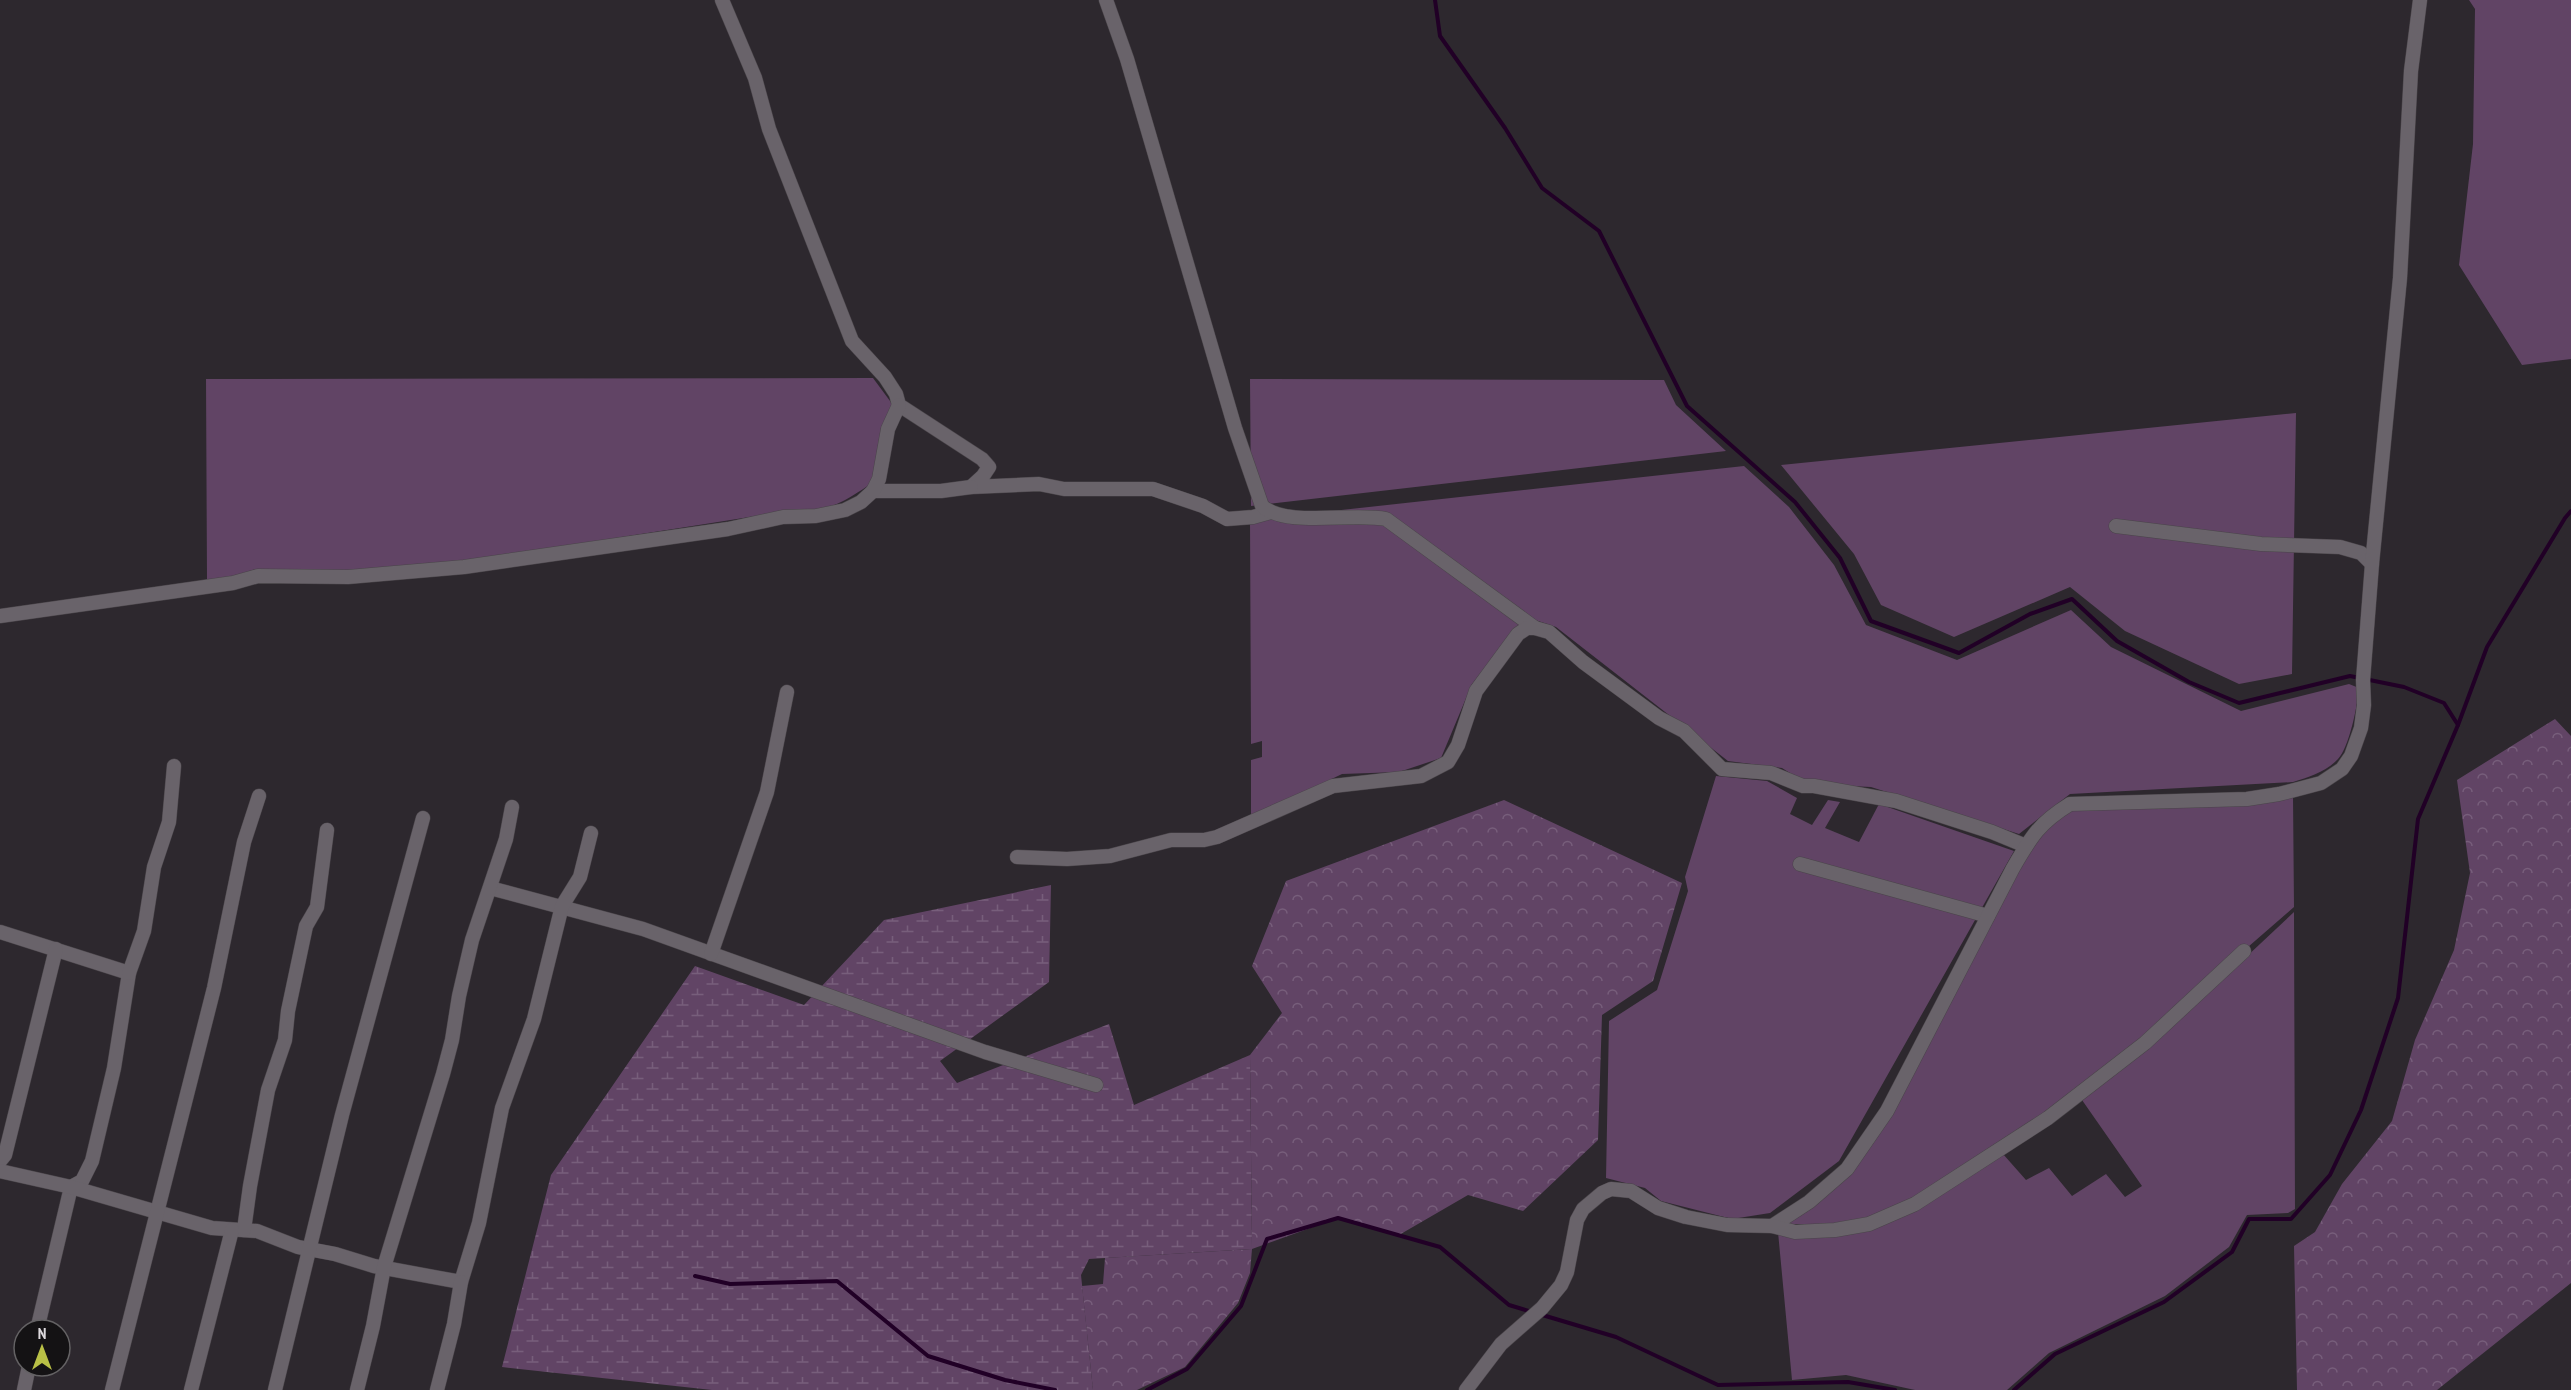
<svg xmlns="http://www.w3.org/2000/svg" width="2571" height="1390" font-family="'PT Sans Narrow',sans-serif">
<defs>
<pattern id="forest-crowns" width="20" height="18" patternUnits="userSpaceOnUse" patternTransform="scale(1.5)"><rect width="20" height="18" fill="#614465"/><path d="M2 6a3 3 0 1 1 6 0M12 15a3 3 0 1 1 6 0" fill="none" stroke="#775e7b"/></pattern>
<pattern id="wetland-marsh" width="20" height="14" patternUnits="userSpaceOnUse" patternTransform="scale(1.5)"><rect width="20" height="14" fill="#614465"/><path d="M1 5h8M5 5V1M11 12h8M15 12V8" fill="none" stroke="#775e7b"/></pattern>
</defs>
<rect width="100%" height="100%" fill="#2d282e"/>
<!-- grass -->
<g fill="#614465">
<path d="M2469 0H2571V359L2522 365 2459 265 2473 144 2475 9Z"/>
<path d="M873 378 893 405 882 427 871 484C835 507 830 511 787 511L464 562 352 572 256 569 229 578 207 580 206 379Z"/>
<path d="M1250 379 1664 380 1676 405 1726 451 1251 506Z"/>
<path d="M2296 413 2292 674 2239 684 2125 631 2070 587 1954 637 1881 605 1854 554 1781 465Z"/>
<path d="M1744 466 1789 507 1834 565 1866 625 1957 660 2071 610 2111 647 2241 711 2349 684 2359 688C2358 704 2349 748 2338 759 2326 772 2309 777 2293 782L2070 794 2019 834 1871 787 1807 784 1782 768 1728 761 1556 627 1526 617 1472 684 1441 758 1399 772 1342 774 1251 818V760L1262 757V741L1251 744 1250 520Z"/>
<path d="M1716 776 1767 781 1797 798 1790 814 1812 825 1828 800 1840 802 1825 828 1859 842 1879 804 2014 851 1839 1161 1770 1213 1732 1219 1661 1201 1645 1188 1606 1178 1609 1021 1657 990 1688 891 1685 877Z"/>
<path d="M2293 796 2294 907 2141 1040 2041 1117 1911 1199 1866 1219 1834 1224H1784L1840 1180 2037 837 2071 809Z"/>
<path d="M2294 912 2295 1209 2288 1213 2247 1215 2229 1247 2165 1296 2049 1353 2007 1390H1915L1846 1375 1792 1380 1778 1232 1873 1228 2003 1154 2026 1180 2049 1168 2072 1196 2106 1174 2125 1197 2142 1186 2082 1100 2149 1048Z"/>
</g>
<!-- forest -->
<g fill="url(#forest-crowns)">
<path d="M2555 719 2571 736V1283L2437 1390H2297L2294 1246 2315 1232 2342 1184 2392 1121 2415 1040 2454 950 2470 873 2457 780Z"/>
<path d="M1504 800 1682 883 1653 981 1602 1015 1598 1140 1523 1211 1468 1195 1399 1235 1338 1218 1252 1249 1250 1273 1238 1303 1185 1367 1137 1390H1093L1082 1286 1103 1284 1105 1258 1252 1249 1250 1055 1282 1013 1252 966 1286 881Z"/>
</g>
<!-- wetland -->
<path fill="url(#wetland-marsh)" d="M1051 885 1049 982 940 1061 957 1083 1109 1024 1134 1105 1250 1055 1252 1249 1089 1259 1081 1275 1093 1390H712L502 1367 551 1175 695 966 804 1005 884 920Z"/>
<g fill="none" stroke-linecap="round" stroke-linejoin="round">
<!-- stream -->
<g stroke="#210026" stroke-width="4">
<path d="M1435 0 1440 36 1505 128 1542 188 1599 231 1687 406 1795 502 1840 558 1871 621 1959 653 2030 614 2072 599 2117 641 2189 682 2239 703 2350 676 2404 687 2444 703 2458 725"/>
<path d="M695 1276 730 1284 837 1281 928 1356 1005 1380 1055 1390"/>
<path d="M1539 1314 1616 1337 1718 1385 1848 1382 1895 1390"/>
<path d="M1147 1390 1187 1369 1241 1306 1267 1239 1338 1218 1440 1247 1509 1305 1532 1312"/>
<path d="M2014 1390 2055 1354 2164 1302 2232 1252 2249 1219H2291L2330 1175 2361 1110 2398 998 2418 819 2458 725 2487 647 2565 518 2571 511"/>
</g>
<defs>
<g id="minor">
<path d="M722 0 755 78 769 129 852 341 885 377 896 394 899 405 982 459 989 467 983 476 971 487 1039 484 1064 489H1153L1203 506 1227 519 1253 517 1271 512"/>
<path d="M1106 0 1127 59 1235 428 1262 506C1287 528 1353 512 1386 519L1535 628"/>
<path d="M873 491H941L971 487"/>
<path d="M2116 526 2261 544 2340 547 2361 553 2372 564"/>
<path d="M0 616 233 583 258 576 348 577 464 567 728 529 783 517 816 516 845 510 861 502 873 491 879 479 888 429 899 405"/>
<path d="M1017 857 1067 859 1110 856 1171 840H1204L1217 837 1333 786 1421 776 1448 762 1458 745 1476 691 1518 634 1527 628H1535L1549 632 1583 662 1659 718 1684 731 1722 769 1771 773 1803 786H1814L1896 801 1992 832 2026 846"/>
<path d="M1800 864 1988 916"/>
<path d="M490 888 643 929 985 1052 1096 1085"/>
<path d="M0 932 129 973 114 1068 92 1161 82 1181 71 1187 37 1330"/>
<path d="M711 954 767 792 787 692"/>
<path d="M129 973 144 931 154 867 169 822 174 766"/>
<path d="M0 1161 5 1155 56 949"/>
<path d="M0 1171 71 1187 212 1228 257 1231 298 1247 335 1254 374 1266 461 1282 479 1223 502 1108 534 1019 562 906 580 877 591 833"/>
<path d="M1772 1226 1809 1202 1847 1169 1887 1111 2013 868C2031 837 2039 823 2070 804L2247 799 2279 794 2321 783 2342 769 2351 756 2361 728 2364 705 2363 680 2372 564 2400 278 2411 71 2420 0"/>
<path d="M244 1230 250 1186 268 1090 285 1040 288 1011 306 926 317 907 327 830"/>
<path d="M24 1390 29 1366"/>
<path d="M112 1390 214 988 244 842 259 796"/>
<path d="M191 1390 232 1230"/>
<path d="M275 1390 342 1115 423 818"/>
<path d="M357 1390 373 1326 384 1267 443 1074 452 1040 459 996 472 940 506 839 512 807"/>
<path d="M437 1390 454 1324 461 1282"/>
<path d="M1466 1390 1501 1344 1542 1308 1561 1285 1567 1272 1577 1220 1583 1209 1602 1193 1611 1189 1631 1191 1658 1208 1686 1217 1727 1225 1772 1226 1795 1232 1835 1230 1869 1224 1915 1204 2048 1118 2145 1043 2244 951"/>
</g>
</defs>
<!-- minor casing -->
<use href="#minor" stroke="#4a454a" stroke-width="15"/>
<!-- minor -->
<use href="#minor" stroke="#69636a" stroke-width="14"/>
</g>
<!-- north arrow -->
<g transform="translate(42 1348)"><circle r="28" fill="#141214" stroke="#646264" stroke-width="1.5"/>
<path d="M0-4.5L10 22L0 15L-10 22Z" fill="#b9c046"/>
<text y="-9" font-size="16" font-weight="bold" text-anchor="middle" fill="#ddd9dd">N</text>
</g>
</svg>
